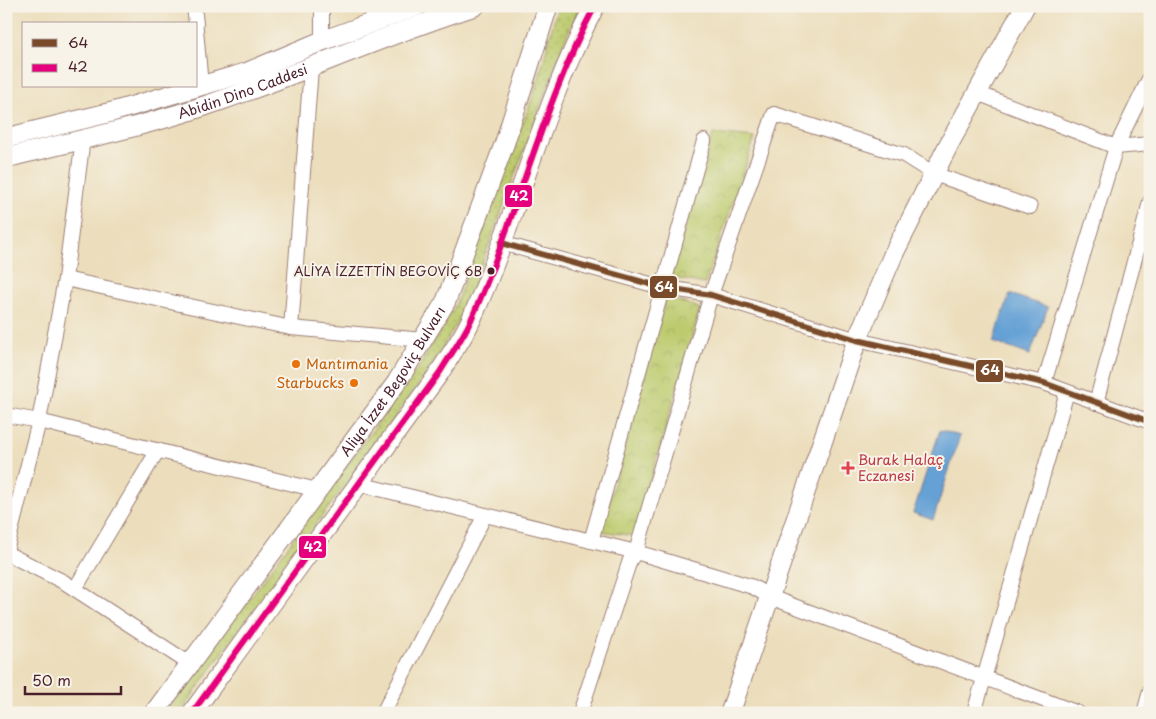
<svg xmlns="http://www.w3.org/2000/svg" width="1156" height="719" font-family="'Playpen Sans',sans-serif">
<defs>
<pattern id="grass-dots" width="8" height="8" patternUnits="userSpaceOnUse" patternTransform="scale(1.25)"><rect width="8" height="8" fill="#bdcb6e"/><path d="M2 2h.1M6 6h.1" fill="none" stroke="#a4ae5f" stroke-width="1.8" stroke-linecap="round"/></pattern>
<pattern id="park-crowns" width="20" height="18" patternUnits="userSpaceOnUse" patternTransform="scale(1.25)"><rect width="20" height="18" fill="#bdcb6e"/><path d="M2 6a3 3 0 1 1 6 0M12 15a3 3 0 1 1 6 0" fill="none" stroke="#a4ae5f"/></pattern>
</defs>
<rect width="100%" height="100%" fill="#f7f3e8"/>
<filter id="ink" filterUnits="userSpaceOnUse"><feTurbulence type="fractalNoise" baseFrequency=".02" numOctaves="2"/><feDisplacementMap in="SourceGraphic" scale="10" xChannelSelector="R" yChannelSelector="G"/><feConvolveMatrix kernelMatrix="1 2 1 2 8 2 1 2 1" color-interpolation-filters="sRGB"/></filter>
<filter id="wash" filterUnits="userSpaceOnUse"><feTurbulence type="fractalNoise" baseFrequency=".0096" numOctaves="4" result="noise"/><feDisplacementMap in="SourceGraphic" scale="20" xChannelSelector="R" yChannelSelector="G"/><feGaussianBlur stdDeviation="1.12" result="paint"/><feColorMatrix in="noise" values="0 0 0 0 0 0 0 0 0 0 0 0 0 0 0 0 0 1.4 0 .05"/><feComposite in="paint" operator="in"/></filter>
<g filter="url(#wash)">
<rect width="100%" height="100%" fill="#ecdebc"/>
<!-- grass -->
<g fill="url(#grass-dots)" stroke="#84754c">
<path d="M436 6H447L259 79 146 115 6 149V145L145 112 197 97Z"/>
<path d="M558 6H580L566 37 465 309 430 369 236 634 180 713H166L421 364 455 306 537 85Z"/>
</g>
<!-- park -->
<g fill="url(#park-crowns)" stroke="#84754c">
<path d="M713 134 755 138 705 284 674 278 671 274Z"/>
<path d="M666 298 695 306 700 309 634 536 601 531Z"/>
</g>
<!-- water -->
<g fill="#65a1d5" stroke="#586080">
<path d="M1010 294 1048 307 1030 355 993 342Z"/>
<path d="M940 430 960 436 933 520 913 513Z"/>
</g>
</g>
<g filter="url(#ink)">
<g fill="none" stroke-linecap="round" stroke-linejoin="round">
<defs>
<g id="street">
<path d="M194 6 196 24"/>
<path d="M322 6V41"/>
<path d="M196 29 201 86"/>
<path d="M977 93 1116 147 1150 144"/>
<path d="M501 243 661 287 711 295 857 340 1044 383 1150 422"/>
<path d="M65 279 291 328 424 340"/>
<path d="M291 328 311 68"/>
<path d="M1044 383 1116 147 1150 77"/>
<path d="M1096 403 1150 202"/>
<path d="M6 415 39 421 65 279 83 138"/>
<path d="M359 484 636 552 753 587 770 597 1078 713"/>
<path d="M591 541 704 141"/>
<path d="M6 551 39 421 317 490"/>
<path d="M6 553 64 582 190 664"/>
<path d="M75 589 158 450"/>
<path d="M383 713 485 515"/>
<path d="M580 713 630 560 636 552 711 295 774 114 904 155 934 174 1030 207"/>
<path d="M974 713 1067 392"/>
<path d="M1144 713 1150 691"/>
</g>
<g id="secondary">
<path d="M6 138 112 112 248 72 322 41 417 6"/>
<path id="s1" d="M6 158C78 140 152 125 222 100 307 71 389 33 475 6"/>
<path id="s2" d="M154 713 397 382 446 301 505 142 548 6"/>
<path d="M192 713 440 372C450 355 463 338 471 320 517 218 542 105 595 6"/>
<path d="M730 713 857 340 893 255 949 144 1025 6"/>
</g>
</defs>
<!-- street casing -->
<use href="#street" stroke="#9b7e74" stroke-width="16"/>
<!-- secondary casing -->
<use href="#secondary" stroke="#9b7e74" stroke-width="21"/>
<!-- street -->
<use href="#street" stroke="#fff" stroke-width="14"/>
<!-- secondary -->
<use href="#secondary" stroke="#fff" stroke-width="19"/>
<defs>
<path id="bus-1" d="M501 243 661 287 711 295 857 340 1044 383 1150 422"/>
<path id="bus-2" d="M192 713 440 372C450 355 463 338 471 320 517 218 542 105 595 6"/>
</defs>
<!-- bus-1 casing -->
<use href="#bus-1" stroke="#f7f3e8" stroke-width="10"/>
<!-- bus-2 casing -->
<use href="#bus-2" stroke="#f7f3e8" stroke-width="10"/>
<!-- bus-1 -->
<use href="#bus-1" stroke="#7a4b2a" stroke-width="6"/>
<!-- bus-2 -->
<use href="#bus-2" stroke="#e5007d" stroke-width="6"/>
</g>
</g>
<!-- markers -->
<circle fill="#4a1f2b" stroke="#f7f3e8" stroke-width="2" cx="491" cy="271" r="4.5"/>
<g fill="#e8710a" stroke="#f7f3e8" stroke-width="2">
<circle cx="296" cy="364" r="5"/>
<circle cx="354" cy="383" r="5"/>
</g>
<path fill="#e0444e" stroke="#f7f3e8" stroke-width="2" d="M845.5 460.5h5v5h5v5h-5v5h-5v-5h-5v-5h5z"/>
<g text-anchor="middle" stroke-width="4" stroke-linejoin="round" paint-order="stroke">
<!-- bus labels -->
<g font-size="13" fill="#4a1f2b" stroke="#f7f3e8" text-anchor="end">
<text x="482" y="276">ALİYA İZZETTİN BEGOVİÇ 6B</text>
</g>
<!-- street labels -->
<g font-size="14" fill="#4a1f2b" stroke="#f7f3e8">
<text dy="5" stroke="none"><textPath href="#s1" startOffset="246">Abidin Dino Caddesi</textPath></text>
<text dy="5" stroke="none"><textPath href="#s2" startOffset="409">Aliya İzzet Begoviç Bulvarı</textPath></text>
</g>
<!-- food labels -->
<g font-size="14" fill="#c56008" stroke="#f7f3e8" text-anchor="start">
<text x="306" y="369">Mantımania</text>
<text x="344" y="388" text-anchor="end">Starbucks</text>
</g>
<!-- health labels -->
<g font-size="14" fill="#be3a42" stroke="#f7f3e8" text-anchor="start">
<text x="858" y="465">Burak Halaç<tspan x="858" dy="16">Eczanesi</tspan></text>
</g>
</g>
<g stroke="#f7f3e8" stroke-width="2">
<rect x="504" y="184" width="29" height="24" rx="5" fill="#e5007d"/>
<rect x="649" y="275" width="29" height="24" rx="5" fill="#7a4b2a"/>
<rect x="975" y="359" width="29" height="24" rx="5" fill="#7a4b2a"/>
<rect x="298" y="535" width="29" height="24" rx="5" fill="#e5007d"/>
</g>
<g font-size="14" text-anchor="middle" font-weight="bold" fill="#fff">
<text x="519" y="201">42</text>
<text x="664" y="292">64</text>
<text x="990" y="375">64</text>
<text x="313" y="552">42</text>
</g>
<!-- margin -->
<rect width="1156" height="719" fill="none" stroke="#f7f3e8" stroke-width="25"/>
<!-- legend -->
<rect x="22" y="22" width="175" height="65" fill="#f7f3e8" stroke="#b29e9c"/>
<rect x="32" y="39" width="25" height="8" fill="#7a4b2a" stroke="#b29e9c"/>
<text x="68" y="48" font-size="15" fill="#4a1f2b">64</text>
<rect x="32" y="64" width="25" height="8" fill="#e5007d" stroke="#b29e9c"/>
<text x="68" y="72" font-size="15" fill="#4a1f2b">42</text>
<!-- scale -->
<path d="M25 686v8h96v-8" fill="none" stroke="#4a1f2b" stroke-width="2.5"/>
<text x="32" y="686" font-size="15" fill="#4a1f2b" stroke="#f7f3e8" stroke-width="4" paint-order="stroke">50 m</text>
</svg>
